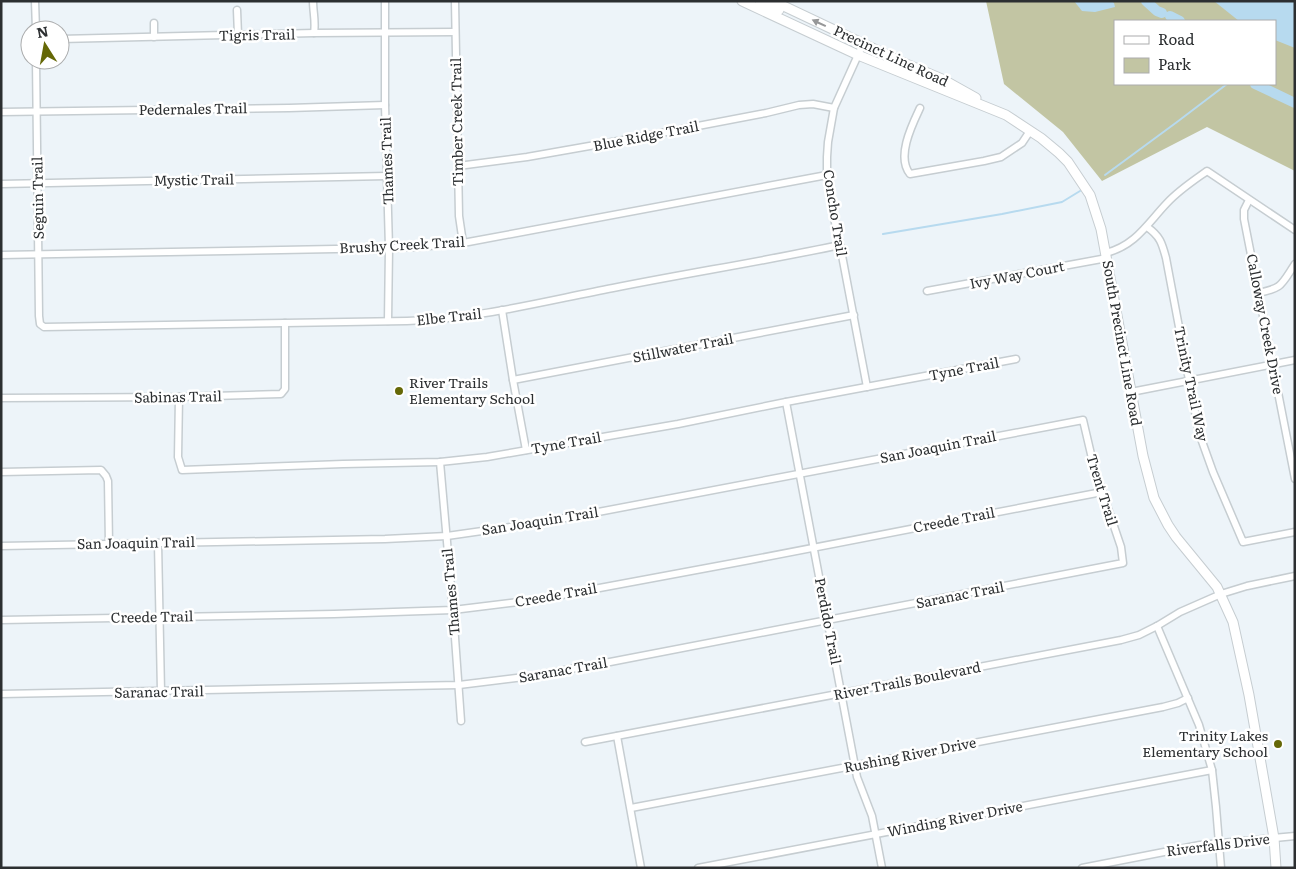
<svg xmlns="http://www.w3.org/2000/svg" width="1296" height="869" font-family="Literata,serif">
<rect width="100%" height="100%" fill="#edf4f9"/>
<!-- green -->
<path fill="#c2c5a3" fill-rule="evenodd" d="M986 1H1295V171L1207 127 1102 181 1063 132 1004 84ZM1115 21H1275V84H1115Z"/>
<!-- water -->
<g fill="#b7daef">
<path d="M1074 1H1112L1114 3 1115 7 1095 12 1082 11Z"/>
<path d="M1214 1H1295V48L1275 40V21H1239Z"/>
</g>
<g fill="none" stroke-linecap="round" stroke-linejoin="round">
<!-- stream -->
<g stroke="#b7daef" stroke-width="2">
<path d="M1105 175 1177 122 1227 84"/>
<path d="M883 234 1002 214 1062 202 1080 191"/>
</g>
<!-- river -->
<g stroke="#b7daef" stroke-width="10">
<path d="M1146 1 1157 11 1162 13"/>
<path d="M1170 16 1180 21"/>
<path d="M1255 84 1295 103"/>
</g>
<defs>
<g id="street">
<path d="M35 1 36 30"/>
<path d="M313 1C313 12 316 22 314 33"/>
<path d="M385 1V105L389 248 388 321"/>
<path d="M455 1 459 216 463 243"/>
<path d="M237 10 238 35"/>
<path d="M154 23V37"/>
<path d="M60 39 314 33 455 32"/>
<path d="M863 44 834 108 828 142 827 157V175L832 209 840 245 867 387"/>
<path d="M36 60 39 316 40 324 44 327 407 321C477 319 545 301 613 288 688 273 765 261 840 245"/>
<path d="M920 108C912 125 896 157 910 174L984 161 1001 157 1022 143 1030 131"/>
<path d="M1 112 289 108 385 105"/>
<path d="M458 166 527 157 635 138 766 113 799 105 813 104 834 108"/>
<path d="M1 184 387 176"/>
<path d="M1249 200 1244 210V219L1295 479"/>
<path d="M1147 227C1160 236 1162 243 1166 258L1199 433 1213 472 1243 542 1295 532"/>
<path d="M1106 253C1136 245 1147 224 1167 203 1179 190 1193 181 1207 171L1295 230"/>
<path d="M1 255 389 248 417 247 463 243 827 175"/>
<path d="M927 291 1107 258"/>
<path d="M1258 293C1283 288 1281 285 1295 264"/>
<path d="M502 310 513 380 526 450"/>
<path d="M513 380 854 315"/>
<path d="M1131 392 1295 360"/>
<path d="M179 397 178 457 182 470 343 464 440 462 487 457 678 424 786 402 1016 359"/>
<path d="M1 398 179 397 281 394 285 389V323"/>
<path d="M786 402 857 777 872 816 882 868"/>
<path d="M440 462 453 610 461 721"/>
<path d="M1 472 101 470 106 476 108 481 109 544"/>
<path d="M158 543 161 692"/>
<path d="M1 546 385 539 447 536 524 525 577 516 1083 420 1094 467 1121 547 1123 563 610 662 532 676 459 685 1 694"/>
<path d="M1 620 334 614 453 610 535 600 750 560 1102 492"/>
<path d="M1157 626 1199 725 1212 770 1216 807 1221 868"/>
<path d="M617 736 641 868"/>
<path d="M585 742 1121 640 1139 635 1157 626 1180 612 1221 594 1247 586 1295 576"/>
<path d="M631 808 1163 707 1178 703 1188 698"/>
<path d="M698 868 1212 770"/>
<path d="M1082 868 1200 845 1295 836"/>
</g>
<g id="secondary">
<path d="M742 1 858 55 1006 115 1041 138 1059 153 1068 162 1090 195 1101 229 1143 456 1154 498 1168 525 1176 537 1217 587 1233 622 1249 695 1274 838 1276 868"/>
<path d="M760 1 779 10"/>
<path d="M773 1 904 63 942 79 976 98"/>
</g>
</defs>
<!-- street casing -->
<use href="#street" stroke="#c6cdd1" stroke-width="9"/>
<!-- secondary casing -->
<use href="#secondary" stroke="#c6cdd1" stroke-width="11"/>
<!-- street -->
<use href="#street" stroke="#fff" stroke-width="6"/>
<!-- secondary -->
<use href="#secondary" stroke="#fff" stroke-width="9"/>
</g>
<!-- one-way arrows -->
<defs><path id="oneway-solid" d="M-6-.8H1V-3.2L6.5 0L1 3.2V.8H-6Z" transform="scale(1.25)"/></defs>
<use fill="#969798" href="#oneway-solid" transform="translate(819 23) rotate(-155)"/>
<!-- markers -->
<g fill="#656807" stroke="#fff" stroke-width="2">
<circle cx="399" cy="391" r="5"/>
<circle cx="1278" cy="744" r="5"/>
</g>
<g text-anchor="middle" stroke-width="5" stroke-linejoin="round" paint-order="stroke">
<!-- street labels -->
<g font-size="14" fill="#2c2f31" stroke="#fff">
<text transform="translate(257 35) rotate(-1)" y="5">Tigris Trail</text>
<text transform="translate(891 56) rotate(25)" y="5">Precinct Line Road</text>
<text transform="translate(193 109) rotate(-1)" y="5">Pedernales Trail</text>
<text transform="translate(457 122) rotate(-91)" y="5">Timber Creek Trail</text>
<text transform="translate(646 136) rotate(-11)" y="5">Blue Ridge Trail</text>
<text transform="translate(387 161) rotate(-92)" y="5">Thames Trail</text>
<text transform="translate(194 180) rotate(-1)" y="5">Mystic Trail</text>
<text transform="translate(38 198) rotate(-91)" y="5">Seguin Trail</text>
<text transform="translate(835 213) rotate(81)" y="5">Concho Trail</text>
<text transform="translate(402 245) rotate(-3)" y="5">Brushy Creek Trail</text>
<text transform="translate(1017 275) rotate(-11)" y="5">Ivy Way Court</text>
<text transform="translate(449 317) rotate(-6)" y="5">Elbe Trail</text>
<text transform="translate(1265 324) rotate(79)" y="5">Calloway Creek Drive</text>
<text transform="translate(1122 343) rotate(80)" y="5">South Precinct Line Road</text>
<text transform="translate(683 348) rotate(-11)" y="5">Stillwater Trail</text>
<text transform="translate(964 369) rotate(-11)" y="5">Tyne Trail</text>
<text transform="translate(1191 384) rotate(78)" y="5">Trinity Trail Way</text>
<text transform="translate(178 397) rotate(-1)" y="5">Sabinas Trail</text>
<text transform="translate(566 443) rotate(-10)" y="5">Tyne Trail</text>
<text transform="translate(938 447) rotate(-11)" y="5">San Joaquin Trail</text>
<text transform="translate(1102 490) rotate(73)" y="5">Trent Trail</text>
<text transform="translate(954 520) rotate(-11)" y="5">Creede Trail</text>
<text transform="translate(540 521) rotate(-9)" y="5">San Joaquin Trail</text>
<text transform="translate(136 543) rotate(-1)" y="5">San Joaquin Trail</text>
<text transform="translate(451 592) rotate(-95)" y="5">Thames Trail</text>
<text transform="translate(556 595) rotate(-10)" y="5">Creede Trail</text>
<text transform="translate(960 595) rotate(-11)" y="5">Saranac Trail</text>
<text transform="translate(152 617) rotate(-1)" y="5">Creede Trail</text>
<text transform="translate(828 621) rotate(79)" y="5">Perdido Trail</text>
<text transform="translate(563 670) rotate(-10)" y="5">Saranac Trail</text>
<text transform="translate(907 681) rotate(-11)" y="5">River Trails Boulevard</text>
<text transform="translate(159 692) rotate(-1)" y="5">Saranac Trail</text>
<text transform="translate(910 755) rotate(-11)" y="5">Rushing River Drive</text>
<text transform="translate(955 819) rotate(-11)" y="5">Winding River Drive</text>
<text transform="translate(1218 845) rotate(-7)" y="5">Riverfalls Drive</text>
</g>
<!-- poi labels -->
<g font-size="14" fill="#2c2f31" stroke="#fff" text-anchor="start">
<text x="409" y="388">River Trails<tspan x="409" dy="16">Elementary School</tspan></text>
<text x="1268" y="741" text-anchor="end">Trinity Lakes<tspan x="1268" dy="16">Elementary School</tspan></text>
</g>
</g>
<!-- border -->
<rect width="1296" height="869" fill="none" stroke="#2c2f31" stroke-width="5"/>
<!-- legend -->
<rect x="1114" y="20" width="162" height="65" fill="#ffffff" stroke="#abacad"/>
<rect x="1124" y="36" width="25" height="8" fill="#ffffff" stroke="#abacad"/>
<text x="1158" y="45" font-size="15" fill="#2c2f31">Road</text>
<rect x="1124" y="58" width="25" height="15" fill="#c2c5a3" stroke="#abacad"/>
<text x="1158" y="70" font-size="15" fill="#2c2f31">Park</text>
<!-- north arrow -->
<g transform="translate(45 45) rotate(349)"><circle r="24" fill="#ffffff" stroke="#abacad"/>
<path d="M0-4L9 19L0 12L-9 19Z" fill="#656807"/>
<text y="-8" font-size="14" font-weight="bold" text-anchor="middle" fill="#2c2f31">N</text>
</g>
</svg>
